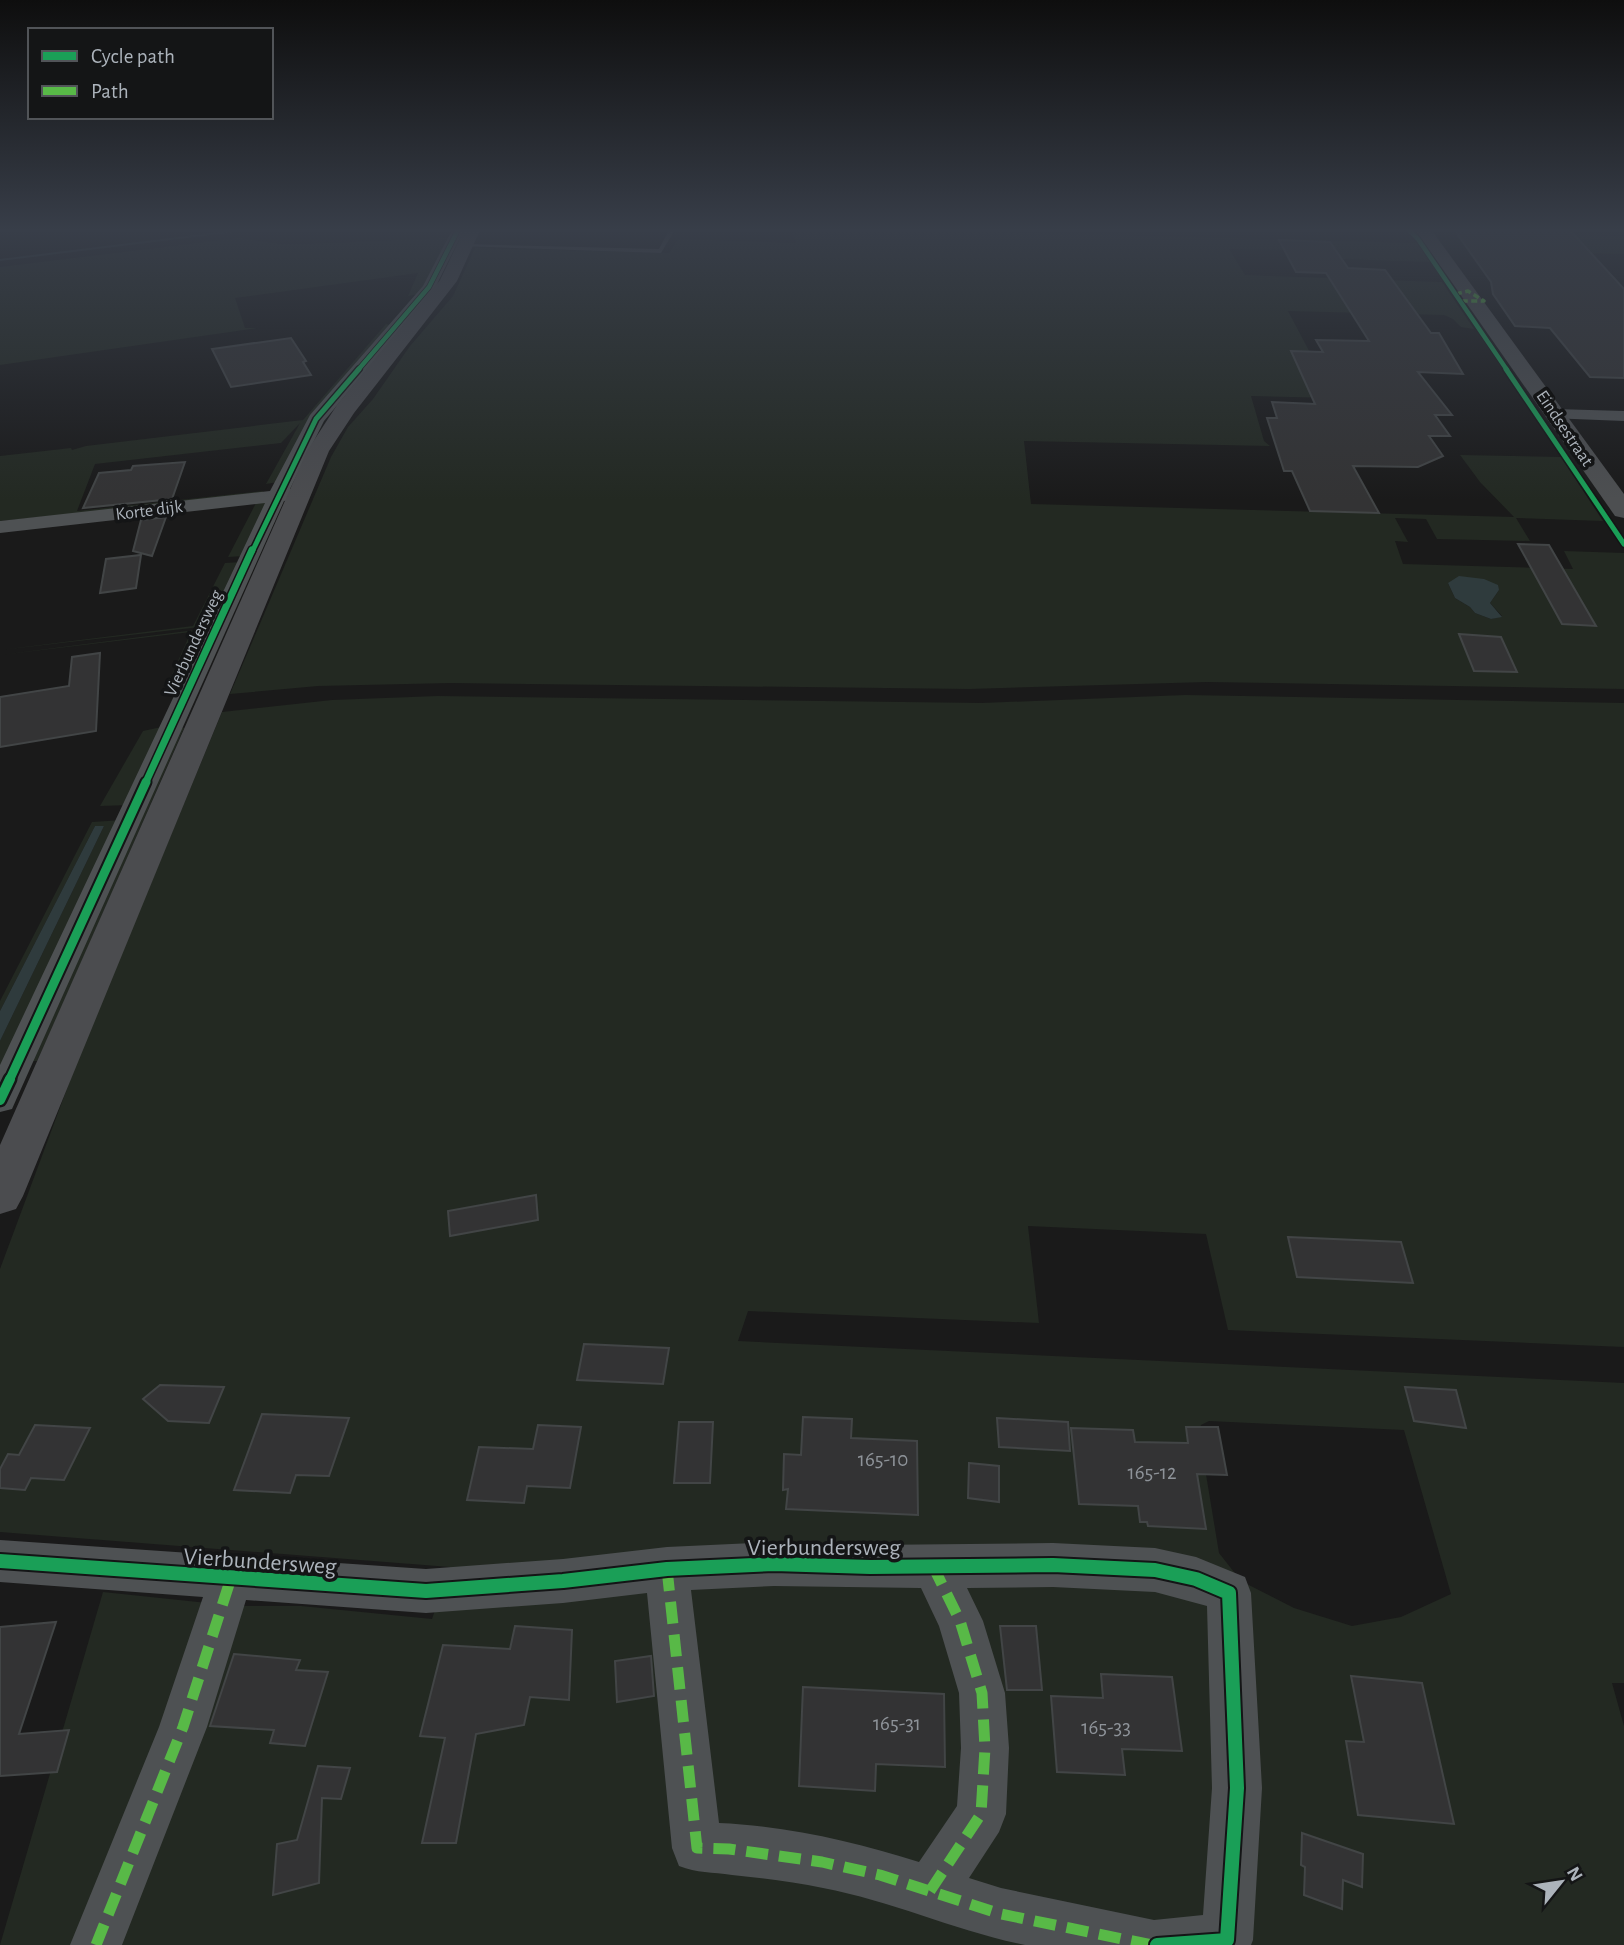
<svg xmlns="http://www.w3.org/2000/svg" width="1624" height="1945" font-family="'Alegreya Sans',sans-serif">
<rect width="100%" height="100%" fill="#1a1a1a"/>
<!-- green -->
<g fill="#232922" fill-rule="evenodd">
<path d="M792 228H993L995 232 1417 243 1430 262 1339 259 1327 251 1229 249 1245 275 1442 282 1474 329 1461 327 1453 319 1444 315 1288 311 1334 398 1251 396 1264 441 1270 446 1024 441 1031 504 1514 517 1480 482 1460 455 1561 457 1603 521 1516 518 1530 541 1437 539 1426 519 1395 518 1408 542 1395 541 1403 564 1573 569 1564 551 1624 553V689L1207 682 969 689 451 683 318 686 230 694 331 457 348 427 373 399 410 346 453 296 475 248 669 253 678 239 796 243ZM1448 583 1499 590 1490 603 1502 616 1491 619 1475 613 1470 607 1455 598Z"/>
<path d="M1557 235 1624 236V254L1579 253Z"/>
<path d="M239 238 280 244H306L450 238 420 294 408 296 418 273 235 298 245 328H257L0 365V267Z"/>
<path d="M386 324 394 326 278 482 266 484 300 423 281 443 95 464 77 511 263 491 261 495 0 521V456L71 448 72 450 86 446 303 420Z"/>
<path d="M271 498 244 556 228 557 256 503 0 529Z"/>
<path d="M241 562 183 688 164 692 191 632 0 655 195 630 176 680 200 627 0 650 193 626 225 563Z"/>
<path d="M1185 695 1624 703V1347L1228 1330 1206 1234 1028 1226 1039 1323 748 1311 738 1341 1624 1383V1683H1612L1624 1726V1945H0L103 1592 236 1606H301L432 1619 450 1567 0 1532V1269L78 1059 222 712 332 700 438 696 982 703ZM1209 1421 1404 1430 1451 1594 1401 1617 1352 1626 1294 1608 1241 1581 1219 1553 1199 1432 1201 1425Z"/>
<path d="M166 726 130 805 100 806 143 731Z"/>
<path d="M180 728H184L56 1020 37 1061H31Z"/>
<path d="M123 820 0 1085V1041L104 826H95L0 1011V1001L92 822Z"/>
</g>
<!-- water -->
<g fill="#2f3b3d">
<path d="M251 228H268L0 261V259Z"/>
<path d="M1459 576 1484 579 1498 585 1499 590 1490 603 1502 617 1491 619 1475 613 1470 607 1455 598 1448 583Z"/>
<path d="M95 826H104L0 1041V1011Z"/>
</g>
<!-- building -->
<g fill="#333334" stroke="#424546" stroke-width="2">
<path d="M1453 228H1568L1624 289V378L1590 377 1550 328 1515 326 1493 294 1491 282Z"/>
<path d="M1279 240 1330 242 1348 268 1385 270 1431 333H1439L1463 374 1418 372 1452 415H1435L1450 436H1429L1443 456 1418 467 1353 466 1379 513 1310 511 1292 471H1284L1267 418H1277L1272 402 1315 404 1291 351 1323 352 1316 340 1369 341 1326 273 1296 272Z"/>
<path d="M291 338 306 361 303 362 311 375 231 387 212 349Z"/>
<path d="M185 462 172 499 83 508 99 473 131 470 133 466Z"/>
<path d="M166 517 152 556 133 551 141 520Z"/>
<path d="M1518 544 1549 545 1596 626 1562 624Z"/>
<path d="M141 555 136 588 100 593 106 559Z"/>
<path d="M1459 634 1501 637 1517 672 1474 671Z"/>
<path d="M100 653 96 731 0 747V697L69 686 72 657Z"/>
<path d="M536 1195 538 1220 450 1236 448 1211Z"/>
<path d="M1288 1237 1401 1242 1413 1283 1297 1277Z"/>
<path d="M584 1344 669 1348 663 1384 577 1380Z"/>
<path d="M160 1385 224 1387 209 1423 168 1421 143 1399Z"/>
<path d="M1405 1387 1456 1390 1466 1428 1414 1421Z"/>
<path d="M262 1414 349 1418 329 1476 296 1475 290 1493 234 1490Z"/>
<path d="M803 1417 852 1419 851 1438 917 1441 918 1515 786 1509 788 1489 783 1490 784 1454 801 1455Z"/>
<path d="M997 1418 1068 1422 1070 1451 999 1447Z"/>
<path d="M679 1422H713L710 1483H674Z"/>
<path d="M35 1425 90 1428 64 1480 31 1478 25 1490 0 1488V1469L8 1454 19 1455Z"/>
<path d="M538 1425 581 1427 570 1488 527 1486 524 1503 467 1500 479 1447 533 1449Z"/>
<path d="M1186 1427H1218L1227 1475 1197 1474 1206 1529 1148 1526 1147 1522H1140L1138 1506 1079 1504 1071 1428 1133 1430 1135 1442 1188 1443Z"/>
<path d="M969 1463 999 1466V1502L968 1498Z"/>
<path d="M56 1622 19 1734 69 1730 57 1772 0 1776V1627Z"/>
<path d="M515 1626 572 1630 569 1700 530 1697 524 1725 476 1734 456 1843H422L445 1738 420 1736 443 1645 510 1649Z"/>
<path d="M1000 1626H1036L1042 1690H1007Z"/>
<path d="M234 1654 300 1660 296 1670 328 1672 305 1746 270 1743 274 1730 210 1726Z"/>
<path d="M651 1656 654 1696 617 1702 615 1661Z"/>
<path d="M1101 1674 1172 1677 1182 1751 1122 1749 1125 1775 1057 1772 1051 1696 1103 1698Z"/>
<path d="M1351 1676 1422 1683 1454 1824 1358 1815 1346 1741 1364 1742Z"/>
<path d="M803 1687 944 1694 945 1767 876 1764 875 1791 799 1786Z"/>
<path d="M318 1766 350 1768 341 1799 322 1798 319 1883 273 1895 277 1844 297 1840Z"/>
<path d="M1302 1833 1363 1854 1362 1887 1343 1880 1342 1909 1304 1895 1305 1867 1301 1865Z"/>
</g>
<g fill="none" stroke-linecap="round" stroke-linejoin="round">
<!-- lane -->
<g fill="#4e5153" fill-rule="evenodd">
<path d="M670 228H676L661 253 461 246 464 244 659 249Z"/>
<path d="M741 228H748L751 230 748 232Z"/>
</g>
<!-- street -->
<g fill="#4e5153" fill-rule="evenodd">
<path d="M453 228H465L434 290 324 421 290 489 302 490 304 494 302 498 284 501 16 1100 12 1109 0 1112V1065L265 503 0 533V521L270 491 310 415 423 286Z"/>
<path d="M1555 409 1624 411V421L1549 418 1547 414Z"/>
<path d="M0 1540 426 1569 563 1559 667 1547 774 1542 870 1545 1053 1543 1155 1548 1196 1557 1245 1577 1251 1593 1262 1788 1253 1940 1251 1945H1025C956 1931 892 1901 823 1888 793 1882 762 1878 732 1875 712 1872 697 1873 679 1866L672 1848 647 1593 563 1603 426 1613 246 1600 207 1727 122 1945H70L159 1727 203 1597 0 1582ZM774 1586 921 1588 939 1626 959 1693 961 1748 957 1806 919 1862C856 1842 786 1826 719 1823L691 1590ZM1053 1587 1155 1592 1207 1606 1212 1788 1203 1915 1154 1920 1001 1888 969 1878 999 1832 1006 1814 1009 1748 1005 1693 983 1621 967 1588Z"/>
</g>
<!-- secondary -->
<path fill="#4d4f51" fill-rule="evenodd" d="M1414 228H1430L1624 494V518L1615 516Z"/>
<!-- primary -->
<path fill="#4b4c4f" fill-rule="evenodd" d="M465 228H481L457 281 354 413 329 451 23 1196 16 1209 0 1214V1145L307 451 337 405 440 280Z"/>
<!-- quiet-far1 -->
<path stroke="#58b947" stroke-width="3.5" stroke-dasharray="6 3.5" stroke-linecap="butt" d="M1456 294 1468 291 1484 301H1461"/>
<!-- quiet -->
<g stroke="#58b947" stroke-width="11" stroke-dasharray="22 11" stroke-linecap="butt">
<path d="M667 1569 697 1848 729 1849 822 1862 880 1875 1001 1914 1152 1945"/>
<path d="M930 1891 981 1814 985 1748 982 1693 960 1621 933 1566"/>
<path d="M96 1945 183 1727 231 1578"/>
</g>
<defs>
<g id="cycleway-far5">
<path d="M1407 228 1418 239 1507 370"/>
<path d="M358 370 429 287 459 228"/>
</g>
<g id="cycleway-far4">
<path d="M1506 369 1624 544"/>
<path d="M252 552 316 419 359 369"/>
</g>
<path id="cycleway-far3" d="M145 784 252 550"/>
<path id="cycleway-far2" d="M9 1081 146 782"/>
<path id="cycleway-far1" d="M0 1100 10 1079"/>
<path id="cycleway" d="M0 1561 426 1591 563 1581 667 1569 774 1564 870 1567 1053 1565 1155 1570 1196 1579 1229 1593 1237 1788 1227 1940 1157 1945"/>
</defs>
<!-- cycleway-far5 casing -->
<use href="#cycleway-far5" stroke="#141516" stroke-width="6"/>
<!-- cycleway-far4 casing -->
<use href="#cycleway-far4" stroke="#141516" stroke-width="8"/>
<!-- cycleway-far3 casing -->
<use href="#cycleway-far3" stroke="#141516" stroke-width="10"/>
<!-- cycleway-far2 casing -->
<use href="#cycleway-far2" stroke="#141516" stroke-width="13"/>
<!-- cycleway-far1 casing -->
<use href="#cycleway-far1" stroke="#141516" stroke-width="15"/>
<!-- cycleway casing -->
<use href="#cycleway" stroke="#141516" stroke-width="18"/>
<!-- cycleway-far5 -->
<use href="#cycleway-far5" stroke="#1a9f57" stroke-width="4.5"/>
<!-- cycleway-far4 -->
<use href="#cycleway-far4" stroke="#1a9f57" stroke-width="5"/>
<!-- cycleway-far3 -->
<use href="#cycleway-far3" stroke="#1a9f57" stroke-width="7"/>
<!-- cycleway-far2 -->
<use href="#cycleway-far2" stroke="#1a9f57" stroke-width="9"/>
<!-- cycleway-far1 -->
<use href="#cycleway-far1" stroke="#1a9f57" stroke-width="10"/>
<!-- cycleway -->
<use href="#cycleway" stroke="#1a9f57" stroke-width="14"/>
</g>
<!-- sky -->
<linearGradient id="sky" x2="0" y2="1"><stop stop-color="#0e0e0e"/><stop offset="0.46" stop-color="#383e49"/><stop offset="1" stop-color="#383e49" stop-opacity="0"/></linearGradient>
<rect width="1624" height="500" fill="url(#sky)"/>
<g text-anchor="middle" stroke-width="7" stroke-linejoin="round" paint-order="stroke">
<!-- far-street labels -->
<g font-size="18" fill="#acb3bb" stroke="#141516">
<text transform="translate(1565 428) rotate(56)" y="6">Eindsestraat</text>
<text transform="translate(149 510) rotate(-7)" y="6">Korte dijk</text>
<text transform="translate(193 643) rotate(-65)" y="6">Vierbundersweg</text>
</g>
<!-- near-number labels -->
<g font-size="21" fill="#8e9399">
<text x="883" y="1466">165-10</text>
<text x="1152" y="1479">165-12</text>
<text x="897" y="1730">165-31</text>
<text x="1106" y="1734">165-33</text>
</g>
<!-- near-street labels -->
<g font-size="24" fill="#acb3bb" stroke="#141516">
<text x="824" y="1555">Vierbundersweg</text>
<text transform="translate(260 1561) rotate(4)" y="8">Vierbundersweg</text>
</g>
</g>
<!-- legend -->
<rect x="28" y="28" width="245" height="91" fill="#141516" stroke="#515458" stroke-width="2"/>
<rect x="42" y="51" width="35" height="10" fill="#1a9f57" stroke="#515458" stroke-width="2"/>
<text x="91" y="63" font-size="21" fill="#acb3bb">Cycle path</text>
<rect x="42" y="86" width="35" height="10" fill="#58b947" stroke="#515458" stroke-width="2"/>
<text x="91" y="98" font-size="21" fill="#acb3bb">Path</text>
<!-- north arrow -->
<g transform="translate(1561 1882) rotate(60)" stroke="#141516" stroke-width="5" paint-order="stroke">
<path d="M0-5L12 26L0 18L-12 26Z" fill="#acb3bb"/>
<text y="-10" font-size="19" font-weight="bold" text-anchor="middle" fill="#acb3bb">N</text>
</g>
</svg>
